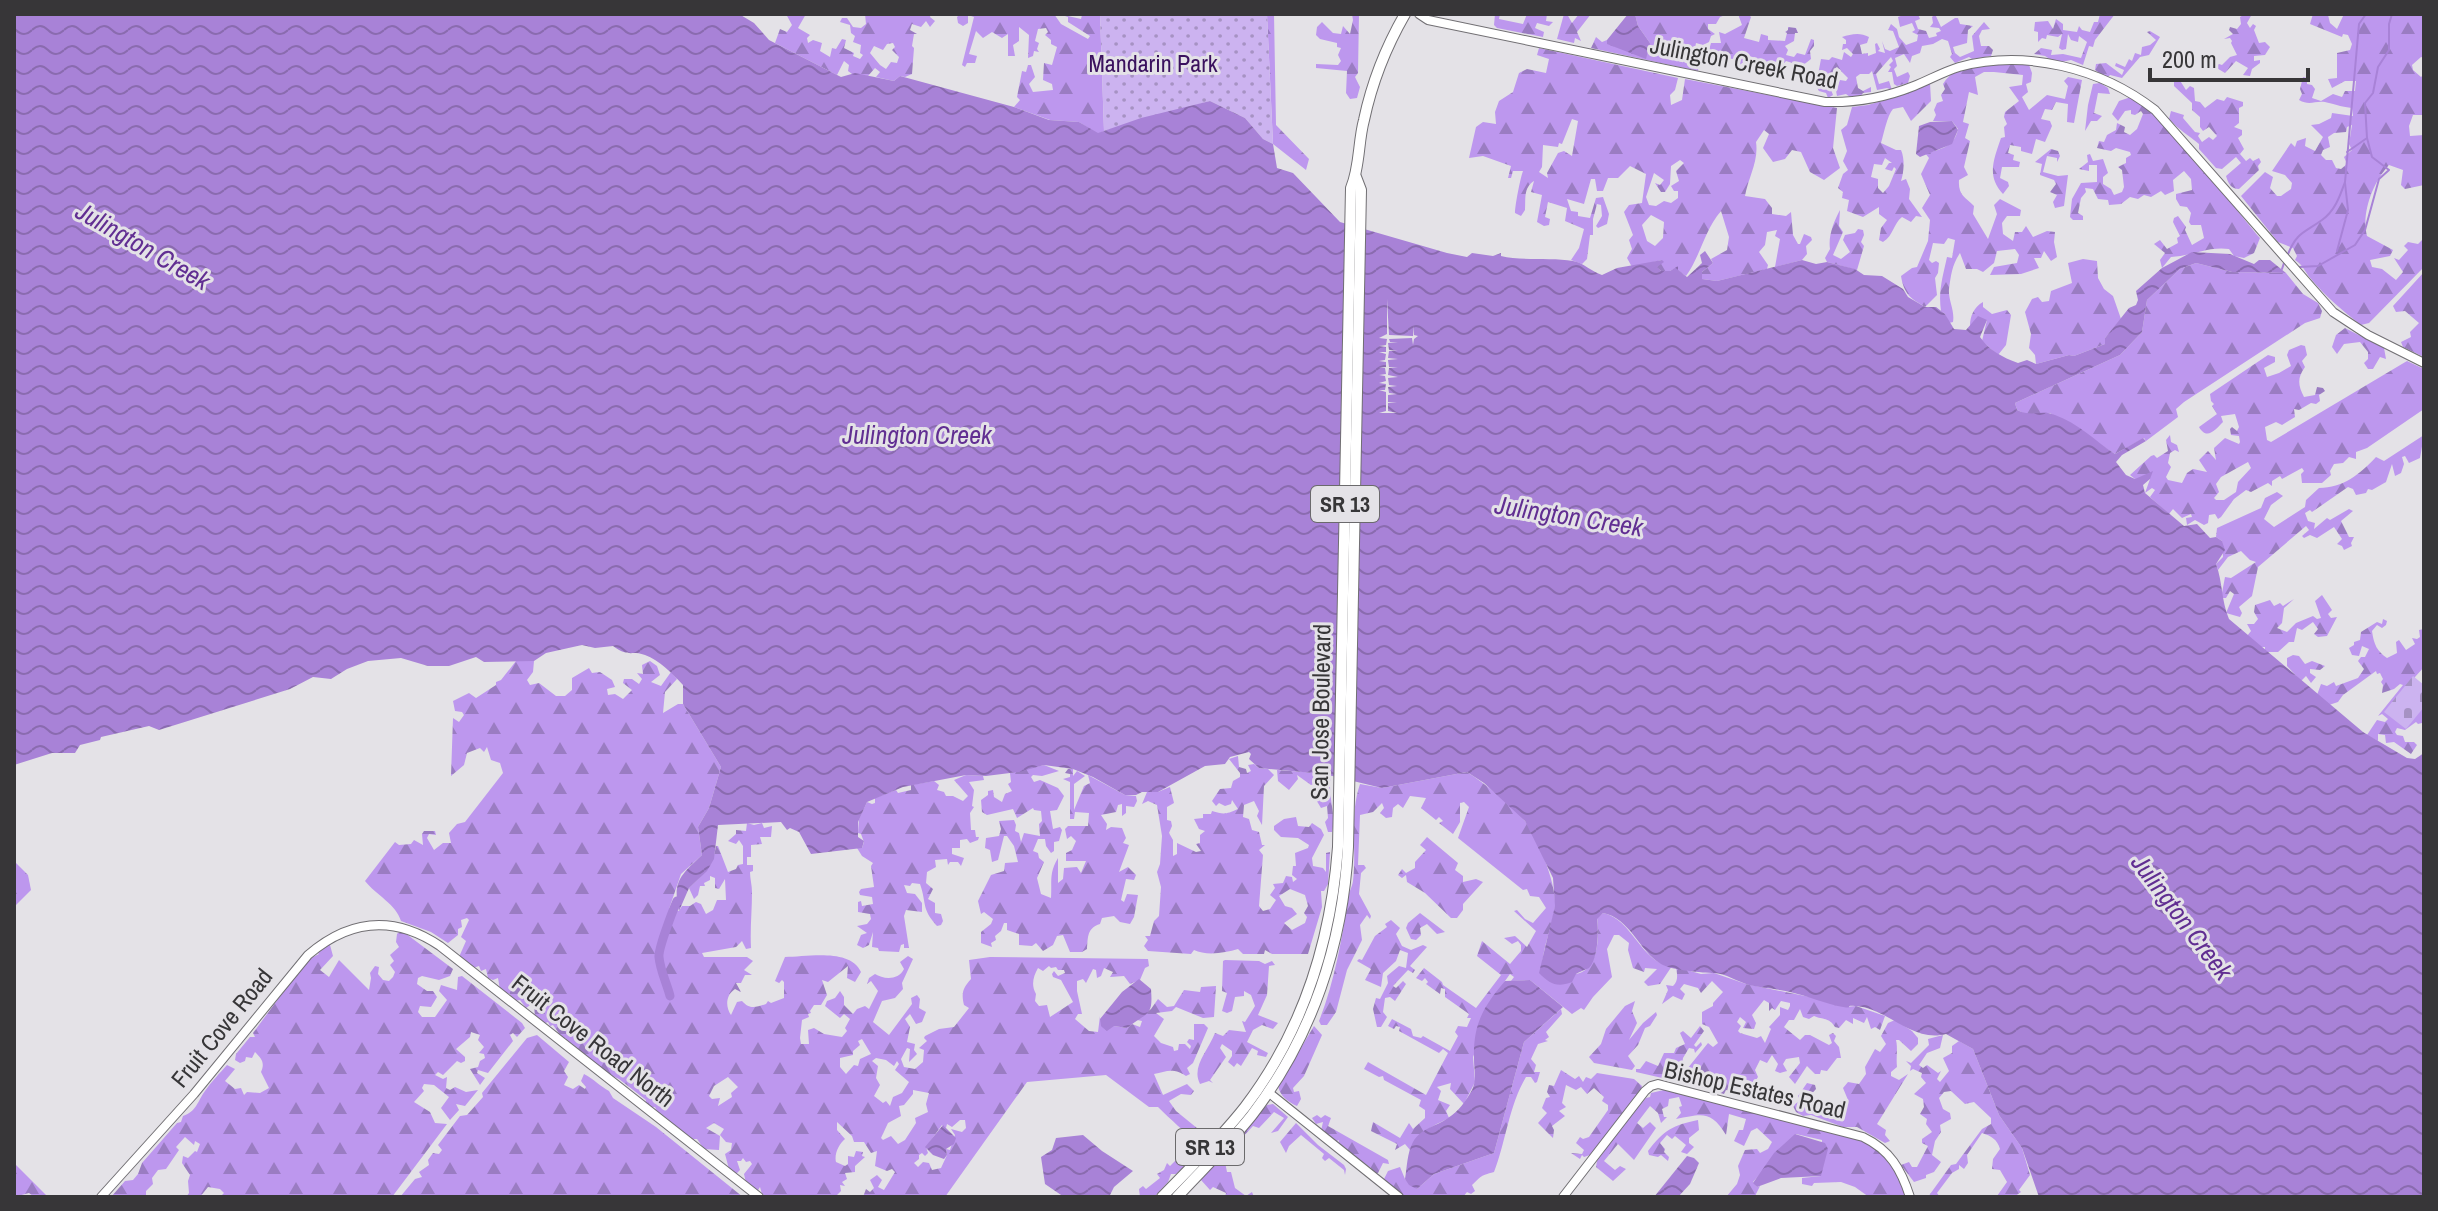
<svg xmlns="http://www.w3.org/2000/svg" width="2438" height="1211" font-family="'Archivo Narrow',sans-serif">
<defs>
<pattern id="forest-firs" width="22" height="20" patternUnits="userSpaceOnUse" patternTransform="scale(2)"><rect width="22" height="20" fill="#bd97ee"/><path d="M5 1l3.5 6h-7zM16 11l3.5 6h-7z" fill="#9a7cc2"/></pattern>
<pattern id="cemetery-stones" width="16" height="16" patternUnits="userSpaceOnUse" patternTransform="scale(2)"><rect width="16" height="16" fill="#ccb3f0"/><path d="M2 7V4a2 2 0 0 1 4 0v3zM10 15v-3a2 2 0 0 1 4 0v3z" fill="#a692c3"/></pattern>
<pattern id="park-dots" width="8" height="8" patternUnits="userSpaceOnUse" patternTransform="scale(2)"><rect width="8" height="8" fill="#ccb3f0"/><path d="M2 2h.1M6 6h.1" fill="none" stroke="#a692c3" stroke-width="1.8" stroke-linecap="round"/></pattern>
<pattern id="water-waves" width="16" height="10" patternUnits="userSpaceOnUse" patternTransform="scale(2)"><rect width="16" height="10" fill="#a882d7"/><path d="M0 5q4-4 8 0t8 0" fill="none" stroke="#8a6baf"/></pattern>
</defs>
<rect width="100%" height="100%" fill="#e4e2e7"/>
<!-- forest -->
<g fill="url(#forest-firs)" fill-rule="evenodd">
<path d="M786 14H806L798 28 810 35 807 38 808 43 813 40 822 43 820 51 830 57 832 48 836 49 842 39 846 40 844 48 854 53 853 56 860 59 863 55 860 53 861 45 853 42 855 36 851 33 850 25 840 22 842 18H847L853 27 861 28 866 24 865 14H931L930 17 935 21 930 27 926 21 921 27 912 24 910 30 917 34H914L912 46 914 48 912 74 905 77 900 76 894 81 876 77 880 72 875 68 868 76 852 74 848 71 849 65 844 61 837 75 775 43 780 29 787 32 792 25ZM893 43 895 47 892 50 899 57 897 63 891 62 886 69 880 65 870 53 874 46 883 50 887 44Z"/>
<path d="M960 14H1054L1061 24 1088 39 1090 36 1068 22V17L1059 14 1081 19 1082 15 1079 14H1100L1104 131 1098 134 1079 122 1050 120 1014 107 1020 100 1017 97 1022 71 1026 72 1028 65H1031L1035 77 1029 84 1033 92 1053 90 1052 84 1043 80 1044 63 1052 65 1057 47 1051 44V40L1045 35 1048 32 1046 28 1038 29 1035 41 1039 43 1037 49 1039 52 1034 51 1033 56 1028 58 1029 35 1019 27V41L1013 45 1015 56H1008V34L1002 38 992 32 983 38 976 31 969 54 977 56 975 63H967L965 67 962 65 974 17 968 15V23L963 26 958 23 957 17Z"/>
<path d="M1267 14H1274L1276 125 1309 159 1306 170 1273 144Z"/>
<path d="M1352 14H1359L1358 73 1355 77 1360 87 1357 98 1350 99 1346 93 1347 71 1316 68V64L1338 65 1341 61 1338 55 1341 48 1337 47V43L1320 39 1316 35 1317 27 1322 22 1333 33 1341 34 1343 26 1350 34 1353 20Z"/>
<path d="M1495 14H1500L1499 19 1523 24 1527 14H1547L1546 21 1553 22 1549 26 1537 23 1535 28 1544 32 1543 37 1497 28 1494 25Z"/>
<path d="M1564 14H1567L1572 23 1579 14H1591L1577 32 1581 41 1575 38 1574 43 1557 39Z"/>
<path d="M1635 14H1728L1720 17 1716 24H1708V29L1715 34 1711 36 1709 42 1703 45 1696 43 1694 54 1699 57 1698 71 1591 48 1596 37 1602 42 1607 40V44L1650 43 1638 26Z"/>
<path d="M1738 14H1748L1751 17 1744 38 1759 42 1761 34 1768 36V40L1785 41 1787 33 1785 32 1788 30V27L1796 28 1798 33H1795L1794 41 1785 46 1788 50 1786 55 1794 57 1797 53 1805 55 1811 39 1814 40V46L1810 51 1811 59 1802 66 1786 61 1779 69 1769 65 1761 66 1760 72 1755 63 1744 62 1736 67 1734 59 1721 58 1718 53 1709 50 1711 43H1721L1719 32 1725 34 1742 25Z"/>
<path d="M1906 14H1918L1920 19 1915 21 1918 29 1926 31 1929 38 1937 36 1936 33 1941 31 1939 28 1930 27 1933 23 1932 17 1935 14 1941 27 1955 18H1958L1960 24 1973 26 1968 30 1967 43 1953 47 1955 53 1960 57 1974 51 1972 36 1984 22 1990 29 1982 30 1979 36 1981 46H1989L1993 50 1991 56 1972 59 1969 57 1955 63 1950 57 1952 54 1948 41 1942 39 1933 44 1922 46 1920 53 1912 56 1910 63 1904 54 1895 58 1897 66 1894 69 1897 77 1908 72 1910 76 1908 83 1897 86 1894 84 1892 72H1888L1891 67 1889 65 1893 61 1891 57 1876 74 1879 84 1889 81 1892 90 1887 88 1877 90 1872 71 1869 74H1860L1856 77 1858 88 1863 91 1871 87V92L1863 93 1860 97H1850L1846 94 1837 96 1836 91 1840 80 1846 81 1848 78 1837 67 1834 69 1835 73H1832L1829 84 1833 95 1828 98 1826 93 1819 91 1816 85 1821 59 1829 60 1832 57 1842 60 1844 52 1851 57 1853 54 1847 48 1842 50 1843 44H1846V40L1842 37C1851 34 1860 32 1869 37L1867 43 1860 45 1862 54 1868 53V56L1876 53 1875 44 1877 43 1880 49 1878 51 1885 53 1882 41 1885 49 1890 51 1899 47 1893 31 1888 30 1891 24 1897 29 1899 37 1906 45 1917 41 1918 35 1912 32 1915 30 1912 23 1900 27 1898 17Z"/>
<path d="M2100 14H2115L2095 40 2093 47 2089 46 2083 65 2071 60 2056 63 2045 56 2034 54 2041 48 2052 50 2051 55 2063 54 2081 58 2087 42 2079 36 2078 42 2071 40 2068 34 2066 49 2062 50 2059 48 2062 34 2058 37 2047 35 2046 39 2042 38 2038 42V32L2034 31 2035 22 2048 21 2053 29 2056 19 2063 24V30L2077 32 2079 26 2082 30 2090 32 2094 22H2098Z"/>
<path d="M2245 14H2252L2247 23 2250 28 2253 24 2256 26 2254 30 2259 43 2265 42 2270 47 2265 55 2254 56V61L2260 60V63L2252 69 2250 76 2243 75 2248 68 2236 61 2225 73 2215 67 2219 64 2222 65 2230 57 2237 55 2231 43 2232 41 2230 38 2224 39 2233 34 2229 30 2230 27 2237 29 2241 24 2240 17Z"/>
<path d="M2313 14 2328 15 2330 23 2337 29 2344 14H2424V58L2421 57 2412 65 2413 70 2421 77 2424 74V115H2413L2409 126 2410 136 2424 135V185L2405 189 2401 185 2403 170 2389 165C2373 182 2361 213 2367 236L2393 250 2390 256 2370 260 2372 267 2382 269 2396 280 2403 272 2394 258 2399 260 2408 250 2404 246 2408 242 2418 244 2424 238V267L2369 323 2361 325C2343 311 2326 297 2311 279 2305 272 2303 265 2295 260L2297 256 2293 248 2278 242 2241 196 2265 172 2273 177 2270 188 2277 196H2281L2291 189 2292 183 2285 175 2272 171 2291 143 2295 147 2297 141 2306 138 2305 146 2315 151 2323 137 2311 125 2319 124 2331 118 2332 113 2353 116 2352 108C2342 107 2338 105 2329 103 2316 99 2311 107 2299 100L2302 94 2300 89 2303 77 2307 78V84L2312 85 2315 89 2312 98 2321 101 2333 94 2342 97 2345 91H2355L2356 81H2345L2332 88 2328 79 2337 78V53L2350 50 2352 44 2348 35 2343 34 2342 37 2310 24ZM2352 125 2349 144 2352 150 2344 157 2347 164 2341 169 2336 168 2332 160H2326L2321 155 2323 150 2330 147 2328 137 2334 133 2346 132 2347 127Z"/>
<path d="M2150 31 2160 37 2149 55 2140 57 2122 78 2110 75 2107 78 2095 70 2096 64 2106 63 2122 75 2124 70 2115 66 2116 63 2125 67 2129 59 2132 61 2135 53 2141 55 2142 47 2150 45 2156 40 2147 32Z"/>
<path d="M1539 48 1678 78 1675 90 1670 95 1671 105 1682 100 1685 79 1837 108 1833 148 1840 168 1824 180 1810 172 1801 152 1792 150 1785 159 1773 162 1763 148 1769 134 1764 130 1756 142C1759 161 1748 178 1745 196L1765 199 1772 208V214L1786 216 1791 212 1793 235 1798 244H1800L1804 234 1811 237 1812 240 1806 246 1807 254 1802 260 1775 267 1780 239 1775 236 1777 230 1767 232 1765 245 1759 252 1768 265 1767 269 1717 281 1702 279V272L1713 263 1711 259 1727 250 1729 237 1721 211C1704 231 1701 255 1686 276L1677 270 1678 267 1670 271H1661L1656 267 1662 260 1632 267 1627 258 1632 249 1629 240 1633 235 1624 212 1629 205 1642 203 1646 174 1630 166 1618 178H1608L1603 191H1597L1595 179H1591L1584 204 1567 199 1571 211 1578 212V216L1590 218 1596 198 1603 197 1609 214 1607 224 1598 228 1596 226 1602 216 1601 205 1597 204 1593 219V235H1590L1587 259 1582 264 1571 260 1579 248 1584 229 1565 221 1567 208 1548 202 1545 217 1550 219 1549 225 1544 226 1537 222 1542 195 1531 192 1534 181C1523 188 1526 199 1525 210L1521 216 1515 213C1515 206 1520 179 1523 171H1513L1511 178H1508L1511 166 1483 156 1469 158 1476 127 1483 122 1496 124 1495 112 1499 101 1513 92 1519 73 1527 69 1546 73 1549 59 1537 55ZM1572 119 1578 121 1572 156 1564 151 1558 153 1547 173 1548 178 1539 172 1542 167 1543 145 1558 147 1559 143 1562 144ZM1680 160 1684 163 1676 171 1679 181 1671 186 1674 191H1678V198L1671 203 1664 201 1656 206 1649 205 1646 197 1654 173 1664 180 1660 185 1655 183 1661 192H1665L1670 184 1671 166ZM1651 215 1664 222 1663 238 1655 246 1647 241 1642 225Z"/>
<path d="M2028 62 2032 73 2031 82 2026 84 2028 92 2022 97 2029 110 2047 95 2065 99 2068 86 2064 81 2068 77 2082 80 2074 123 2067 122 2068 104 2056 102 2052 110 2045 109 2041 119 2050 121 2052 126 2045 142 2036 139 2032 154 2021 151V147L2010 145 2008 153 2014 155 2013 160 2020 162 2019 167H2002L2000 178 2008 182 2009 186 2003 194C1986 176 1994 159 2001 138L2005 137 2004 127 2007 124 2004 117 2005 112 2019 101 2009 87 2022 85 2023 75 1994 72H1984L1975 77 1978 95 1969 92 1963 122 1969 124 1965 138 1970 141 1964 167 1968 175 1959 180C1958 195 1965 197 1974 206L1973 214 1988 239 1997 214 1994 205 2000 199 2021 210 2020 216H2007L2002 223 2003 234 2013 241 2015 232H2022L2026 226 2033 237 2047 231 2055 232 2054 242 2057 257 2051 261 2044 251 2041 258H2034L2039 268 2021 274 1990 275 1994 267 2017 263 2019 255 2015 249 1997 251 1994 263 1983 272 1977 269H1966L1960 253C1952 265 1951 275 1949 289 1948 300 1955 310 1953 322L1949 323 1945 314 1941 311C1938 291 1943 276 1947 257L1952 258 1955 240 1948 238 1944 244 1933 243 1929 260 1932 263 1936 261 1939 263 1938 273 1935 278 1937 295 1925 307C1910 298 1904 294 1901 276L1912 268 1917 267 1928 241 1930 220 1922 208 1930 195 1921 174 1929 158 1925 153C1941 150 1955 146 1958 129L1952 121H1933L1936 115 1934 110 1937 103 1943 101 1941 95 1945 89 1943 84C1957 59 2002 64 2028 62Z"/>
<path d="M2174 78 2179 79 2186 90 2190 86 2194 88 2195 101 2200 102 2205 108 2217 99 2224 101 2227 97 2243 102V106L2239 108V123L2234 127 2242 130V135L2238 138 2244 149 2240 154 2246 161 2250 158 2253 161 2259 158 2261 162 2258 166 2259 170 2239 189C2231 189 2228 183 2226 176L2241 163 2236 157 2222 169 2216 168 2199 149V144C2188 135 2179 130 2169 119L2171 111 2184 115 2183 118 2195 132 2200 133 2198 136 2202 142 2209 137 2213 140 2217 136 2209 127 2203 131 2200 127V117L2192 110V103L2174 86Z"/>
<path d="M1930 83 1931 101 1911 121 1903 107 1893 109C1887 116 1884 133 1881 143L1896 150H1901C1905 159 1904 172 1901 181L1906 179 1910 189 1909 199 1922 217 1916 216 1911 222 1902 217C1893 224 1894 235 1883 242L1879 240 1881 228 1887 220 1879 214V207L1863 217 1847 211 1849 200 1842 198 1843 192 1838 188 1843 174 1848 170 1843 161 1847 151 1841 130 1847 125 1852 107 1868 105 1899 96ZM1885 158 1892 163H1889L1885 169 1892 171 1894 167 1896 169 1889 186 1883 193 1878 188V179L1871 177 1874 164 1882 165Z"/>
<path d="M2100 83 2108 88 2110 94 2098 93 2094 113 2102 116 2097 121H2091L2085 131 2088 105 2093 84Z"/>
<path d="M2131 97C2162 109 2234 208 2260 238L2254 253 2244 258 2234 256 2229 249C2209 246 2191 256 2171 257L2162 268 2160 260 2165 253 2154 244 2160 240 2167 249 2178 243 2177 238 2180 236 2173 222 2174 218 2178 216 2186 227 2185 230 2192 245 2204 238 2201 225H2191L2189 222 2191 213 2187 207 2180 206 2176 199V194L2192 190 2191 179 2184 171 2173 180 2174 191 2165 195 2161 191 2151 197 2144 195 2138 199 2130 197 2121 204 2109 205 2108 200 2098 199 2093 189 2085 188 2086 192 2081 198 2078 213 2083 216V220H2073L2070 217 2072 199 2081 183 2097 182V165H2089V171L2079 169 2088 162 2087 155 2090 154 2093 161 2103 159 2108 173 2103 177V184L2111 189 2114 195 2122 192 2124 187 2122 170 2118 167 2126 163V158L2131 155 2130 152 2116 148 2111 151 2097 148 2099 141 2104 142 2107 135 2116 130 2117 123 2125 127 2124 132 2130 135 2137 129 2143 114 2141 111 2135 115 2131 114V110L2125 111 2118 121 2112 114 2119 101Z"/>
<path d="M2051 149 2058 151 2060 156 2057 162V158L2047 156 2043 172 2058 176 2068 175 2064 206 2055 208 2053 202 2057 195 2050 192 2056 184 2054 180 2040 175 2042 164 2035 162Z"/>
<path d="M1840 210 1839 226 1843 232 1833 255 1841 259 1850 252 1843 240 1845 235 1855 233 1858 229 1863 230 1864 235 1861 242 1864 246 1857 270 1827 262 1825 258 1830 249C1828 236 1834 221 1840 210Z"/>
<path d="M2083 259 2097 261 2098 278 2104 289 2113 296 2121 319 2105 338V344L2074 356 2069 355 2036 364 2035 355 2029 348 2031 334 2025 312 2032 299 2038 297 2042 302 2049 301 2051 291 2072 283 2068 263Z"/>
<path d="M2196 263 2232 272 2286 273 2303 294 2318 303 2322 311 2320 318 2305 323 2184 402 2176 409 2178 417 2146 441 2144 438 2115 454 2050 413 2028 415 2017 410 2015 403 2120 355 2142 332 2147 300 2180 269Z"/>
<path d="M2424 272V357L2403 347 2401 342 2411 337 2410 332 2419 323 2405 311 2396 312 2393 306Z"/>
<path d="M1983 302V307L1992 314 2007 310 2011 315 2006 345 1998 355 1982 341 1987 320 1970 326C1970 316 1974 307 1983 302Z"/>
<path d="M2345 328 2384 348 2386 359 2380 357 2373 369H2368L2364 363 2368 359V352L2360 342 2344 344 2337 354 2332 347 2336 335Z"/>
<path d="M2301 345 2305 346 2307 355 2302 361 2305 367C2297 378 2298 385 2304 397L2315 395 2317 387 2323 388 2325 391 2319 395 2320 401 2316 404 2311 403 2299 410 2294 409 2295 417 2282 425 2276 422 2265 427 2267 440 2271 442 2407 361 2424 369V409L2367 448 2356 452V459L2349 457 2343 463 2334 464 2330 471 2331 475 2322 483H2302L2301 474 2304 471 2302 468 2282 479 2280 476 2272 481V486L2268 483 2251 492 2246 490 2234 499 2221 517 2218 519 2215 514 2209 515 2208 523 2204 525 2195 520 2187 525 2186 518 2192 517 2191 514 2182 518 2173 509 2169 514 2150 497 2155 490 2152 488 2145 493 2150 479H2135L2130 475 2151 456 2154 455 2157 458 2168 451 2166 440 2170 435 2171 442 2177 445 2179 452 2175 450 2170 453 2168 463 2171 467 2166 477 2168 480 2182 483 2187 473 2193 469 2207 472 2199 460 2208 451 2216 460 2214 448 2225 438 2239 444 2240 442 2239 436 2231 435 2230 429 2232 427 2237 431 2239 427 2235 414 2221 416 2223 422C2216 429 2207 441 2199 427L2217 414 2212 406 2214 404 2211 401 2210 394 2268 355 2275 357V362L2264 368 2267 377 2279 373 2291 366 2287 355 2289 350ZM2248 462 2251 468 2238 482 2236 492 2224 500H2216L2214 498 2219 492 2216 484 2221 477Z"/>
<path d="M2424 435 2420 458 2409 463 2405 456 2402 457 2404 464 2401 473 2395 476 2392 464 2386 482 2372 490 2368 489 2366 493 2356 495 2353 489 2348 487 2312 512 2310 510 2305 513 2308 521 2315 523 2314 529 2327 518 2330 520 2349 509 2353 511 2341 521 2349 537H2354L2351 543 2352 546 2344 550 2342 546 2337 544 2342 539 2334 527 2317 538 2310 535 2304 538 2302 536 2309 530 2306 526 2258 567 2252 596 2239 607 2242 613 2240 617 2226 613 2234 594 2230 591 2226 598H2221L2225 577 2231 578 2256 562 2250 560 2241 551 2228 557 2218 570 2216 564 2223 557 2222 541 2216 537 2217 528 2261 508 2265 498 2277 492 2283 496 2271 505 2264 519 2274 527 2305 507 2306 500 2319 488C2343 488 2360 474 2376 457L2384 461Z"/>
<path d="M2322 595 2332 610 2328 614 2331 618 2337 617 2327 636 2318 637 2314 634 2318 629 2313 622 2302 630 2297 628 2294 642H2289L2278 652H2265V647H2261L2247 636 2251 631 2247 624H2254L2258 619 2254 612 2255 605 2270 600 2274 606 2280 603 2283 606 2294 599 2284 608 2282 623 2277 628 2287 632 2296 623 2313 616 2317 619 2321 618 2315 601Z"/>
<path d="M2383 619 2387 621 2386 625 2382 628 2377 625 2372 631C2374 645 2377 651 2387 658L2397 653 2396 642 2399 640 2406 650 2415 644 2412 638 2417 639 2420 637 2419 630 2424 629V667L2415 677V682L2423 687 2424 682 2422 723 2418 724 2416 722 2405 730 2397 728 2395 732 2397 735 2403 736 2405 742H2414L2417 745 2411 754 2394 742 2386 743 2385 735 2378 734V741L2367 735 2377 720 2385 722 2388 719 2382 714 2378 716 2403 685 2400 684 2394 689 2382 693 2383 685 2381 682 2383 679 2380 673 2377 674 2376 671 2343 695 2338 702 2329 705 2317 695 2321 684 2327 686 2334 682 2336 686 2358 678 2364 669 2358 661 2361 657H2365L2369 649 2362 646 2359 656 2352 655 2349 648 2354 645V642L2360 640 2361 632 2377 622 2382 624Z"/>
<path d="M2293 655 2299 656 2305 664 2312 661 2325 666 2320 670 2310 669V673L2316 677 2311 683 2306 676 2301 681 2287 666V658Z"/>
<path d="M516 661H534L533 672 527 680 530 685 539 683 556 696H565L572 690V678L589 668 592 673 600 672 612 680 615 687 607 689 608 695 615 694 623 699 632 690 623 683 624 679H632L639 684 642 679 637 673 643 674 642 665 650 661 657 666 660 675 651 682 661 686 671 672 677 679 665 692 663 713 678 704H683L721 767 709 808 698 827 702 855 681 874 669 909 679 911 682 906H690L696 902 701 904 706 914 713 910 717 900H726L725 879 719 889 715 888V878L710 876V880L704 883 705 886H700L698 895 694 899 689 888C703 875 713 866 716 846H718L728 872 736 869 738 865 743 864V846L739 840 736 844 728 841 736 834V830L746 831 747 823 754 825 762 823 764 828 772 826 771 837H760L762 844 751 845V857H747V865H753V871L750 872C750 879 752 885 752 892 752 911 750 929 751 948L746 949 742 941 736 947 702 953 704 957H747L753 961 744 970 752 975H745L741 983H736L741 992 735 989C726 995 725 1006 731 1015L737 1002 742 1001C750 1010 756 1007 766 1004L768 1001 771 1003 784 998V982L782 980 779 983 775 981 785 957C807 957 850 948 861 972L855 982 847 978 848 966 828 982 822 980 827 995 821 1005H814L810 1011 811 1013 808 1014 809 1017 802 1020 800 1038 801 1044H809L808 1030 814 1028 824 1034 842 1037 847 1031 845 1028 850 1019 844 1014 840 1018 825 1006 827 1001 835 998 840 991 844 997V1005L853 1014 857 1009 865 1006 869 1009 878 991 871 981 867 984 869 978 875 974C883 979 898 981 904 969L900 962 908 956 913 959 902 983 903 989 895 998 882 1001 873 1022 889 1035 912 1004 911 998 917 995 920 999 919 1008 926 1012 922 1022 916 1024 910 1014 905 1019 910 1027 907 1042 915 1044 914 1050 917 1054 909 1062 910 1049 907 1048 901 1059 904 1067 915 1069 923 1062 924 1050 919 1048 927 1041 924 1038 925 1036 939 1029 954 1027 969 1008 964 1005C961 993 963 988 971 979L969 960 990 957 1148 959 1149 966 1145 968 1140 980 1130 984 1124 976 1110 977 1113 972 1104 968 1101 976 1097 978 1096 970 1093 969 1086 983 1083 979 1077 981V991L1082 1014H1078L1075 1019 1089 1031 1098 1032 1100 1016V1019L1114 1026 1127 1028 1132 1024 1140 1027 1142 1021 1137 1020 1151 1009 1158 999 1167 1007 1174 1006 1184 990 1200 992 1201 987 1216 986 1214 1017 1203 1018 1176 1007 1172 1011 1156 1013 1164 1019 1154 1036 1161 1043 1173 1047 1174 1051 1178 1050 1179 1044H1185L1190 1049 1191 1046 1187 1042 1189 1039 1194 1040V1024H1204L1208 1028 1193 1063 1187 1068 1190 1074 1186 1076C1172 1067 1166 1072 1154 1074L1163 1095 1187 1084 1194 1091 1191 1095 1181 1094 1169 1101 1176 1111 1208 1137 1204 1143H1197C1183 1130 1172 1121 1158 1107H1149L1106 1075 1027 1082 945 1197H863L866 1189 870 1192 874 1188 870 1180 877 1175 882 1180 878 1187 884 1190 895 1172 892 1169 887 1171 875 1166 877 1151 871 1153 864 1142H854L852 1136 837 1122V1130L845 1139C839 1144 834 1154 836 1162L845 1166 848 1164V1156L854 1157 856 1151 863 1152 862 1156 865 1157 855 1166V1172L845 1173 847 1179 842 1182 845 1186 840 1185 841 1191 835 1197H769L762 1194 760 1187 757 1192 746 1183 744 1174 752 1164 750 1161 746 1162 743 1158 741 1161H737L740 1170 735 1175 729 1169 725 1154 731 1150 732 1143 726 1142 720 1135 724 1129 714 1123 706 1128 720 1136 719 1150 704 1149 697 1139H692L658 1114 655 1107 650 1108 645 1104 646 1100 619 1079 604 1072 566 1040V1038L563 1039 553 1025 550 1026 548 1022 543 1024 535 1017 534 1005 536 1001 526 1008 520 1000 514 1001 509 993 507 996 500 990 498 978 493 980 488 978 486 969 481 971 479 966 473 968 459 957 466 941 461 937 469 920 467 918 461 920 462 927 458 929V935L448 943 431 932 401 921C396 904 376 895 365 881L395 842 399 845 411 844 414 840 423 845 422 834 424 831H435L436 835 429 834 427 838 434 850 443 843H451L449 833 457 824 465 822 503 773 500 763 491 760 487 747 484 752 480 748 467 753 464 765 451 776 453 718 459 722 464 715 462 712 455 711 453 701 469 693 476 698 496 685V682L501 680ZM1049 966 1051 968 1056 967 1058 970H1064L1065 973 1058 976 1054 971 1052 974 1053 977 1061 980 1073 1002 1050 1017 1047 1005 1039 1006 1035 1001 1036 994C1031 985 1033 977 1038 968L1043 971ZM862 1039 871 1054 860 1059 858 1066 854 1065 846 1074 840 1067V1058L853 1055V1051L860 1045 858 1041ZM876 1058 886 1060 894 1066 897 1061 899 1064 895 1070 909 1082 902 1093 893 1097 890 1106 886 1101 883 1103 874 1096 880 1085 876 1078 878 1066 872 1061ZM728 1077 738 1087 731 1093 732 1097 718 1106 720 1098 712 1099 709 1096 714 1086ZM913 1090 929 1093 926 1104 928 1112 915 1118 916 1123 905 1140 898 1144 891 1136 883 1140 881 1138 888 1123 901 1116 899 1106 904 1105 913 1094ZM960 1120H965L966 1128 962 1132 951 1129 955 1135 950 1150 946 1149 947 1155 941 1168 932 1170 929 1163 923 1162 918 1167 914 1163 919 1159V1155L922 1153 925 1156 928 1153 926 1147 942 1125 946 1128 947 1124 952 1127Z"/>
<path d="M1238 756 1239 767 1246 769 1247 773 1251 771 1248 765 1254 764 1259 768 1268 769 1274 775 1264 786 1262 825 1257 816 1259 811 1254 801 1244 805 1243 817 1249 819 1252 830 1259 832 1262 845H1265L1259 850 1263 855 1259 906 1263 911 1270 909 1276 900 1270 895 1275 888 1273 884 1283 883 1286 876 1292 877 1293 882 1297 879 1292 875 1293 866H1296L1295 853 1308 848 1309 845 1298 838 1281 837 1274 830V826L1284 819 1296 817 1298 826 1309 827 1312 823 1321 829 1324 835 1312 858 1313 866 1323 868 1326 872V853L1330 852 1328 884 1324 891H1321L1322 907 1308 954H1272L1265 950 1264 954H1243L1238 949C1225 953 1206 956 1194 950L1191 954 1148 951 1144 946 1148 940 1145 936H1150L1154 921 1159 916 1161 887 1157 872 1160 864 1162 836 1157 805 1148 801 1142 804 1147 792H1158L1170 787 1174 803 1167 807V820L1171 821 1172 826 1169 833 1173 840V856L1177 854V843L1196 852 1201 851 1196 844 1200 843V835L1205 831 1199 829 1194 819 1203 818V814H1211L1212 811C1223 814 1225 815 1238 809L1232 800 1231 804 1225 806 1219 803 1216 806 1212 801 1220 789 1231 788 1233 781 1240 777V773L1229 759ZM1290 889 1305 895 1308 906 1304 913 1307 917 1305 923 1292 930 1284 923 1297 914 1292 908 1285 906 1279 896Z"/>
<path d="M1044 765 1059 771 1042 776 1033 775 1031 777 1034 782 1040 780 1058 788 1064 796 1057 810 1050 811 1053 829 1060 827 1062 830 1059 841 1054 842V851L1051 853 1046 846 1045 839H1038L1033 851 1038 853 1039 858 1044 862 1037 878 1041 894 1051 898C1052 880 1049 873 1058 858V883L1063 879 1064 868 1077 867 1081 873 1086 861H1066V853L1072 850 1076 841 1071 836 1067 839 1065 829 1068 826H1088L1089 813 1075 812 1074 819H1070V782L1063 779 1070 777V774L1065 773 1068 769H1073V776L1077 771 1085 776 1074 784V810L1084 786 1090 783 1088 775 1125 795 1136 796 1137 801 1134 807 1126 806V813L1122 816V804L1118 805 1116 812 1101 815 1107 824 1106 830 1111 827 1122 828 1126 838 1123 843 1129 845 1119 872 1128 867 1136 875 1134 880 1126 879 1121 900 1124 902 1127 894 1138 895 1134 917 1130 924 1120 922 1114 916 1102 918 1100 924C1087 928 1088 937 1087 949L1082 952H1070L1063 935 1057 936 1053 945 1043 951 1036 943 1032 946 1019 945V934L1007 930V923H1004L1001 931 995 936 996 940 991 943 992 947 981 943V932L991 924 993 919 984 912 981 914 978 901 991 875 1004 871 1005 863 1018 862 1014 846 1007 836H1004L998 860 992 862 990 850 985 848 986 838 999 836 1001 829 999 821 1014 820 1016 825 1015 831 1019 833 1021 842 1024 833 1040 836 1039 824 1042 821 1041 811 1034 810 1033 808 1017 818 1013 809 987 815 982 812 981 800 988 795V791L993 790 994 797 1002 802 1005 794 1012 791 1008 784 1011 782 1010 773Z"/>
<path d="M1277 770 1317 773 1314 784 1311 785 1297 775 1298 779 1289 790 1278 781Z"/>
<path d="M1467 772C1484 783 1512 805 1524 820 1538 837 1557 885 1555 907 1552 927 1543 946 1542 967 1552 969 1565 974 1575 974 1598 972 1600 936 1597 918L1603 913C1633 919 1641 964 1672 966L1660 984 1648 986 1644 982 1657 969 1645 968 1644 972 1633 968 1628 950 1629 943 1619 935H1614L1607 949 1612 977 1593 997 1584 1010 1581 1008 1572 1014 1530 980 1511 981 1514 977 1510 974 1505 981 1473 1057 1475 1082 1464 1104 1450 1089 1451 1083 1437 1087 1441 1091 1438 1100 1450 1105 1446 1111 1449 1118C1433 1126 1418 1132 1410 1150L1405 1144 1395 1150 1397 1144 1371 1131 1373 1122 1400 1138 1409 1123 1413 1129 1425 1118V1110L1419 1106 1421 1100 1384 1080 1383 1076 1379 1077 1364 1069 1368 1062 1426 1095 1448 1053 1443 1049 1439 1053 1399 1031 1400 1027 1396 1026 1394 1029 1388 1026 1392 1019 1411 1029 1413 1036 1421 1038 1423 1036 1450 1051 1458 1036 1455 1032 1458 1026 1467 1027 1471 1018H1467L1469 1014 1445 997V989L1441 988 1440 994 1426 984 1428 982 1425 978 1422 981 1416 978 1424 968 1442 982 1443 985 1476 1008 1501 975 1477 956 1482 941 1510 964 1521 951V945L1518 941 1512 944 1504 938 1515 936 1527 947 1536 931 1514 911 1517 910 1525 919 1533 923 1546 908 1539 897 1530 896 1527 889 1523 890 1458 838 1469 807 1464 802 1460 803V822L1453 834 1439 823 1443 821 1439 817 1436 820 1421 808 1426 798 1410 796 1403 808 1398 804 1393 808 1392 817 1386 818 1380 813 1384 808 1382 803 1373 812 1360 815 1358 865H1364L1366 868 1361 873 1359 894 1371 916 1370 919 1367 915 1360 925 1362 940 1347 970 1336 1012 1327 1025H1321L1319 1021C1334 984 1342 939 1348 899 1348 893 1352 888 1353 881 1357 847 1349 817 1360 784L1382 788Z"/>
<path d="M966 775 983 776 984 780 969 782 974 790 972 806 974 807 970 813 971 830H975L976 837H979L978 840 970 843 967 839 960 840V848H952V854L964 858 961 866 958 862H950L948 865 947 859 935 860 936 867 927 872 926 883 933 889 928 899 935 903V913L941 914 943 921 941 925 937 926C921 908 927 904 920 884L912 883 910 886 904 885 907 893 915 894 922 903V912L906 910 904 916 909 948H904V944L901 945 899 952 879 951 878 948 872 947 873 932 869 945 863 948 857 945 861 935 867 933 857 926 867 924 871 919 870 914 858 912V902L861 901 862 906 873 904 872 897 860 895 859 892 861 889 874 887 871 866 873 863 862 856 857 848H862L864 842 861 834 858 833 859 819 867 802 872 804 875 803V798L896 790 898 793 911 790V785L934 781 939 785 937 790 944 792 946 796H953L963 801 968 796 954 780Z"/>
<path d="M1325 775 1331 776C1327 795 1337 816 1332 832H1328L1325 822 1328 818 1327 806 1321 808 1315 798 1318 790 1324 791V787L1318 781H1323Z"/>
<path d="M1427 837 1458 863 1455 870 1463 876V882L1476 879 1483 882 1463 904V910L1457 918H1451L1425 893 1407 882 1406 875 1402 878 1398 875 1402 869 1406 873 1415 868V862L1426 850 1420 845Z"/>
<path d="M14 861 28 875 31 890 14 907Z"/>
<path d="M1420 913 1445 932 1437 934 1427 924 1420 928 1421 935 1416 940 1411 939 1406 928 1408 923Z"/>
<path d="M1391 920 1400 928 1396 934 1402 946 1411 950 1423 945 1427 947 1410 966 1415 970 1413 973 1408 970 1393 986 1396 988 1403 981 1406 984 1395 1001 1390 997 1385 998 1383 1012 1387 1017 1381 1027H1377L1373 1009 1376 998 1380 999 1388 983 1387 976 1399 966 1406 968 1408 953 1400 950 1396 961 1383 973 1381 987 1365 980 1371 969 1357 961 1359 959 1362 960 1375 936 1387 927 1385 924Z"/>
<path d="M401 930 453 969 450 976 439 980 422 976 418 978 417 984 427 991H433L437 997 431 1007 420 1006 418 1012 422 1017H435L447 1000 439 991 441 985 457 990 458 977 462 976 522 1023 525 1028 517 1037 513 1033 510 1035 513 1041 488 1073 478 1070 477 1073 485 1078 480 1085 470 1069 478 1067 480 1061 485 1058 484 1054 479 1053 484 1047 478 1040 480 1035 471 1032 470 1037 456 1049 465 1057V1061L461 1063 457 1061 443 1075 438 1072 435 1075 443 1079 447 1077 446 1088 450 1090 455 1087 466 1092 478 1090 465 1106 456 1104 459 1110 450 1120 441 1108 449 1097 434 1085 424 1084 422 1088 424 1091 414 1102 430 1112 435 1123 447 1124 392 1197H220L224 1193 220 1189 208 1187 200 1197H186L189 1193 188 1181 190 1175 182 1163 183 1156 188 1158 195 1151 197 1152 200 1144 195 1141 194 1145 185 1137 176 1147 179 1150 166 1169 158 1170 152 1178 153 1184 146 1191V1195L151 1197H111L125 1181 133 1180 138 1174 142 1163 177 1123 181 1122 183 1116C197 1111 197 1102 205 1091 211 1082 220 1073 227 1065L235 1069 225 1081 235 1089 241 1088 244 1095 247 1092 260 1093 269 1088 261 1072C265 1063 262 1059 255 1052L252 1058 246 1057 245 1061 240 1063 235 1060 236 1054 250 1037H255L253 1033 307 960 319 954 317 952 325 944 330 945 333 956 320 970 329 977 339 960 369 990 371 978 370 973 375 966 379 967 378 974 383 980 389 981 393 977 395 972 390 965 394 961 390 955 399 947 396 942 397 934Z"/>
<path d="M1225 960 1259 961 1265 964 1272 961 1275 965 1269 966 1267 995 1258 1015 1278 1023 1273 1029 1262 1025 1253 1030 1247 1042 1268 1053 1266 1057 1257 1055 1258 1051 1252 1048 1241 1066 1237 1063 1234 1067 1228 1062 1232 1056V1051L1222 1044 1220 1048 1226 1057 1210 1080 1213 1083 1209 1081 1200 1084C1191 1067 1208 1051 1215 1033L1223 1036 1229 1030 1246 1032 1242 1021 1245 1022 1255 1006 1251 995 1244 991V996L1235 997 1232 1011 1227 1013 1222 1011 1227 993 1222 991 1223 961Z"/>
<path d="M1676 967 1701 974 1714 973 1746 984 1820 999 1845 1007 1856 1006 1885 1016 1880 1030 1875 1027 1871 1029 1867 1017 1864 1023 1853 1018V1024L1846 1020 1839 1028 1835 1027C1829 1017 1823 1020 1814 1016L1809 1019 1803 1017 1800 1009 1794 1020H1789L1784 1027 1800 1040 1805 1035H1810L1829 1045 1832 1043 1829 1035 1833 1033 1836 1036 1834 1041 1839 1047 1841 1058H1837L1827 1071 1821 1070 1820 1074H1815L1807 1066 1795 1084 1789 1077 1800 1063 1799 1057 1786 1059 1783 1064 1787 1071 1780 1073 1775 1071 1778 1064 1772 1055 1767 1063 1760 1060 1755 1070 1758 1077 1754 1083 1745 1079 1740 1089 1745 1090 1746 1095 1726 1090 1724 1094 1682 1082 1679 1079 1708 1043 1713 1047 1718 1043 1709 1027 1702 1024V1012L1713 1006V1003L1723 992 1712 981 1701 993 1698 988 1684 984 1680 989 1685 994 1682 1000 1673 996 1662 1004 1668 990 1666 985 1673 986C1679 981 1677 973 1676 967ZM1764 1000 1769 1003V1011L1772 1008 1775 1010 1781 1001 1790 1003V1006L1788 1010 1780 1007V1015L1769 1027 1771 1029 1765 1043 1761 1036 1757 1038 1740 1033 1738 1031 1741 1026 1737 1022 1740 1017 1746 1022 1743 1028 1754 1029 1756 1023 1752 1015Z"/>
<path d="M1635 1001 1632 1011 1637 1023 1629 1040 1643 1023 1656 1012 1657 1015 1650 1026 1645 1028 1638 1045 1628 1056 1635 1066 1632 1070 1594 1063 1589 1057 1601 1044 1606 1029 1625 1006Z"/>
<path d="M1561 1009 1562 1014 1546 1032 1549 1037 1545 1040 1548 1041 1538 1044 1531 1059 1536 1065 1534 1072H1540L1537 1082 1535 1083 1531 1077H1526C1509 1105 1505 1145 1494 1172 1479 1176 1482 1176 1472 1185L1475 1191 1471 1194 1467 1192 1463 1197H1403L1383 1181 1388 1171 1400 1167 1405 1179 1417 1189 1434 1174 1494 1153 1524 1042Z"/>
<path d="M1895 1020 1912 1031 1918 1038V1044L1911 1051 1899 1040H1896C1898 1048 1896 1057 1897 1067L1891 1072V1076L1899 1080 1908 1074 1877 1124 1886 1130 1885 1135 1890 1141 1885 1143 1857 1127H1843L1811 1115 1803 1116 1796 1112 1793 1106 1800 1100 1798 1096 1807 1083 1815 1085 1816 1089 1808 1098 1821 1109 1830 1103 1835 1108 1842 1100H1848L1843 1088 1848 1082 1859 1084 1866 1074 1865 1067 1875 1049 1880 1052 1886 1044 1881 1036 1888 1023Z"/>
<path d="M1314 1026 1322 1035 1304 1076 1293 1088 1294 1092 1299 1091 1301 1099 1297 1106C1288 1102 1280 1096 1278 1086Z"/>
<path d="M1700 1026 1704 1031 1694 1045 1696 1047 1701 1042 1702 1045 1695 1053 1694 1049 1689 1048 1683 1058 1681 1073 1677 1072 1671 1080 1636 1072V1069H1640L1646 1061 1658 1066 1664 1053H1674L1676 1048 1685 1044 1680 1033 1683 1031 1691 1038Z"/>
<path d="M537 1035 569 1062 564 1071 568 1077 564 1085 573 1089 579 1085 585 1089 586 1087 581 1081 584 1074C594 1079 601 1087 609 1091L613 1098 656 1127 743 1197H400L415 1179 422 1177 419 1172 429 1165 428 1160 433 1153 439 1154 442 1150 438 1145 460 1116 467 1115 483 1097 482 1093 527 1038Z"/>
<path d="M1943 1035 1940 1048 1927 1053 1919 1065 1923 1068 1927 1065 1938 1073 1941 1071 1937 1079 1940 1082 1949 1071 1943 1058 1952 1053V1046L1959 1041 1973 1049 1999 1115 2022 1148 2030 1175 2019 1190 2021 1192 2014 1197 1997 1196 2007 1182 2000 1170 1992 1169 1993 1159 2000 1149C1997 1139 1991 1136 1982 1133L1967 1155 1968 1163 1964 1169 1959 1165V1169L1952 1173 1937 1193 1940 1197H1928L1951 1165 1956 1164 1982 1129 1991 1124V1118L1974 1102 1965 1104 1951 1091 1944 1092 1939 1098 1943 1109 1950 1113 1951 1119 1940 1125 1941 1132 1935 1141 1932 1155 1941 1162 1934 1172 1926 1175V1178L1914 1182 1901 1165 1909 1162 1912 1167H1917L1928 1146 1922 1143V1139L1932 1132 1926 1124 1927 1119 1920 1114 1924 1107 1923 1099 1914 1094 1926 1083 1921 1077 1922 1073 1913 1069 1910 1071 1911 1066 1906 1061 1911 1063 1929 1045 1928 1039Z"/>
<path d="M1561 1070 1575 1079 1579 1076 1583 1082 1586 1077 1591 1079 1597 1073 1634 1079 1642 1086 1641 1091 1590 1155 1584 1157 1582 1155 1580 1159 1571 1153 1582 1154 1584 1150 1576 1143 1580 1137 1583 1139 1589 1137 1608 1110V1105L1602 1101 1604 1097 1594 1088 1587 1094 1581 1087 1576 1090 1566 1085 1562 1103 1566 1107 1559 1111 1565 1116 1552 1126 1554 1130 1553 1138 1538 1123 1547 1113 1542 1108 1546 1098 1550 1097 1547 1092 1549 1085 1554 1086Z"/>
<path d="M1668 1089 1870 1143 1894 1167 1906 1197H1869L1855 1187 1841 1182 1814 1183 1812 1186 1802 1184V1178L1821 1176 1822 1140 1796 1134 1753 1182 1757 1187 1760 1186 1755 1196 1726 1197 1737 1184 1740 1175 1738 1166 1745 1150 1757 1149 1760 1153 1768 1149 1772 1142 1757 1128 1751 1131 1744 1146 1734 1141 1739 1130H1743L1746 1119 1729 1114 1726 1135C1711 1110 1702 1114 1676 1119L1681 1113 1679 1107 1682 1106 1679 1097 1669 1099 1668 1106 1662 1109 1664 1117H1667L1661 1123 1658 1113 1650 1106 1637 1123 1643 1128 1650 1122 1656 1128 1634 1160 1618 1144 1604 1161 1615 1170 1620 1166 1626 1169 1613 1181 1596 1167 1597 1161 1624 1123 1646 1098 1650 1097 1651 1093Z"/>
<path d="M1273 1104 1288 1117 1278 1131 1271 1133 1284 1118 1274 1112 1259 1128 1253 1126 1229 1152 1228 1149 1267 1105Z"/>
<path d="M1317 1115 1321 1118 1325 1115 1331 1118 1328 1126 1388 1160 1389 1164 1383 1163 1378 1173H1374L1371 1168 1338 1144 1339 1140 1335 1142 1321 1131 1323 1122 1316 1124 1312 1118Z"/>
<path d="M1698 1120 1699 1130 1689 1138V1143L1694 1147 1687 1154 1681 1152 1686 1145 1675 1136 1672 1139 1667 1135 1660 1143 1665 1149 1664 1152 1669 1157 1668 1161 1661 1155 1658 1157 1649 1155 1648 1151C1664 1130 1673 1125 1698 1120Z"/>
<path d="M1296 1123 1318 1145 1344 1165 1346 1169 1345 1175 1344 1170 1329 1158 1325 1161 1322 1158 1324 1154 1301 1135 1289 1146 1286 1153 1280 1142Z"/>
<path d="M1184 1158 1188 1163 1176 1174H1171L1168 1182 1154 1197H1140L1139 1189 1143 1186 1146 1189 1160 1178 1157 1174 1164 1170 1167 1163 1170 1166 1177 1159 1182 1162Z"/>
<path d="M1220 1158 1225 1162 1227 1172H1231L1235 1188 1246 1196 1252 1192 1254 1197H1232L1229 1195 1225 1197 1226 1193 1213 1187 1210 1190 1201 1180Z"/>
<path d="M14 1163 48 1197H34L29 1193 14 1197Z"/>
</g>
<!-- cemetery -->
<path fill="url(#cemetery-stones)" d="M2413 676 2424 685V707L2406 729 2384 712Z"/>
<!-- park -->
<path fill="url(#park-dots)" d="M1100 14H1267L1273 144 1263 139 1245 118 1210 101 1104 131Z"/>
<!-- water -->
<g fill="url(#water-waves)">
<path d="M14 14H739L754 23 769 40 841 77 855 73 894 81 900 76 1014 107 1049 120 1079 122 1098 133 1141 118 1210 101 1245 118 1263 139 1273 144 1277 168 1293 173 1340 222 1447 253 1467 257 1472 253 1493 256 1501 253V256C1521 261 1551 257 1573 261 1584 263 1592 272 1602 275L1617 268 1662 260 1664 262 1657 267 1661 271H1670L1678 266V270L1687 277 1702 263 1700 255 1705 251 1713 263 1702 272V279L1717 281 1802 260 1816 264 1827 262 1855 269 1864 275 1882 276 1903 289 1908 297 1925 307H1936L1945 314 1954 329 1966 330 1978 316 1987 320 1980 337C1990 351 2002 357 2018 363L2027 360 2036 364 2069 355 2074 356 2105 344V338L2129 308 2136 305 2138 300 2136 291 2162 268 2192 252 2230 254 2254 264 2259 260H2270L2286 273 2232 272 2196 263 2180 269 2147 300 2142 332 2120 355 2015 403 2017 410C2033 418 2041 409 2055 415 2078 423 2094 440 2115 454L2143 438 2146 441 2122 455 2116 462 2126 475 2135 479 2153 471 2150 479 2143 485 2145 493 2184 526 2197 524 2210 538 2216 537 2222 541 2225 550 2216 564C2223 583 2221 600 2229 619L2363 732 2407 758 2415 759 2424 753V1197H2039L2022 1148 1999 1115 1973 1049 1946 1034C1912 1043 1888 1008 1855 1006 1843 1005 1855 1009 1843 1007 1826 1004 1808 996 1790 992 1777 989 1763 988 1749 985 1738 982 1725 973 1714 973 1704 973 1670 970 1661 964 1639 951 1630 918 1603 913L1597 919C1599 930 1598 959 1589 968 1587 969 1577 973 1576 974L1572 982C1557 988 1550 984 1539 973L1555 906 1553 878 1525 821 1484 783 1467 772 1382 788 1324 774 1259 768 1249 759 1251 754 1249 752 1230 757 1225 764 1205 766 1158 792H1142L1136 795H1125L1093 777 1073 769 1044 765 1019 772 986 776 966 775 903 787 867 802 858 822V837L864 841 862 848 811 854 799 832 790 828 787 830 781 822 718 825 714 859 707 871 689 888 679 911C672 881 681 875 702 855L698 827 709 808 721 767 683 704V685C673 674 659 660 645 655 630 650 630 658 613 646L595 648 582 645 546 653 534 661 484 662 476 657 449 666H428L401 658 368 661 347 669 331 679 313 677 290 689 159 730 149 726 101 737 100 740 80 745 75 753H52L14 765Z"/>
<path d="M1628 14H1635L1638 26 1650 43 1646 59 1607 44V40Z"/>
<path d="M1952 121 1958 130 1952 144 1920 157 1916 154 1919 126 1930 122Z"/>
<path d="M1139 979 1151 989C1153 1016 1149 1011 1127 1028L1114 1026 1107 1031 1101 1026 1100 1019 1122 992Z"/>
<path d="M1530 980 1563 1007 1524 1042 1494 1153 1434 1174 1417 1189 1409 1185 1405 1179C1407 1167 1407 1153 1413 1142 1422 1127 1436 1127 1448 1118 1459 1111 1466 1101 1472 1090 1477 1079 1474 1071 1474 1059 1473 1024 1483 1007 1505 981Z"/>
<path d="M943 1125 956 1138 954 1144 946 1149 947 1155 944 1159 933 1155 925 1147Z"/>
<path d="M1795 1134 1825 1143 1828 1149 1821 1176 1781 1178 1757 1187 1753 1183 1774 1153Z"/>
<path d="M1083 1135 1102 1151 1133 1171 1114 1187 1109 1197H1064L1045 1184 1041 1157 1052 1150 1056 1138Z"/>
<path d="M1687 1156 1694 1158 1699 1163 1690 1184 1678 1197H1654Z"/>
</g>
<!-- pier -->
<path fill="#e4e2e7" d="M1387 299 1389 335 1413 336 1414 326V335L1418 336 1414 339 1413 345 1412 338 1389 339 1390 342H1398L1388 343 1389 350H1398L1389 351 1388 358 1398 359 1388 360 1389 367 1398 368H1389L1388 375 1398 377 1388 378 1389 385 1397 386 1388 387 1389 393 1397 394 1388 395V402L1397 403H1388V411L1397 413H1379L1386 411V392L1379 390H1385L1386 384 1379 383 1386 381 1385 376 1379 375 1386 374 1385 368H1379L1386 367V362L1379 361 1385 360 1386 354 1379 352H1386V347L1379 346 1386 345 1387 339 1379 338 1387 334Z"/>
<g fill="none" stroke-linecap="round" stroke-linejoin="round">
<!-- stream -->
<g stroke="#a882d7" stroke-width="2">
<path d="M2347 152 2367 138 2365 103 2373 93 2378 67 2389 50V24L2392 14"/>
<path d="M2337 251 2348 210 2345 183"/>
<path d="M2288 254C2297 232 2304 233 2322 220 2335 211 2340 196 2345 182L2359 24 2366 14"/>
<path d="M2299 267 2318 266 2355 245 2365 230 2379 179 2389 170 2372 157 2367 138"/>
<path d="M2282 269 2285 260"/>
</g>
<!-- river -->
<path stroke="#a882d7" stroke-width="9" d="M670 996C667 984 660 970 659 957 658 949 673 910 677 901"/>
<defs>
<g id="minor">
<path d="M1419 14 1428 20 1825 102C1857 103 1884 98 1914 86 1929 80 1943 72 1959 67 2026 49 2101 68 2155 110L2333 312 2368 335 2424 363"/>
<path d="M1268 1092 1399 1197"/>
<path d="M101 1197 194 1094 308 955C350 919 394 915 440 946L759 1197"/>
<path d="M1563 1197 1645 1091 1651 1086 1658 1084 1863 1137C1890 1150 1901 1169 1910 1197"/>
</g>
<g id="major">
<path d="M1162 1197C1190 1168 1220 1139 1245 1107 1303 1031 1331 941 1338 847L1351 188C1360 167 1358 142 1364 120 1372 82 1386 47 1405 14"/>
<path d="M1177 1197C1202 1170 1229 1144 1252 1115 1312 1037 1343 944 1348 847L1361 190 1356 177"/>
</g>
</defs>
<!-- minor casing -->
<use href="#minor" stroke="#716f73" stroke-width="10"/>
<!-- major casing -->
<use href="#major" stroke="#716f73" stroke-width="12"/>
<!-- minor -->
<use href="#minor" stroke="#fff" stroke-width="8"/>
<!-- major -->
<use href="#major" stroke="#fff" stroke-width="10"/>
</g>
<g text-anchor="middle" stroke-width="6" stroke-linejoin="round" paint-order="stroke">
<!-- shield labels -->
<g fill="#e4e2e7" stroke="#6b6a6c" stroke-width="2">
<rect x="1311" y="486" width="68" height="36" rx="6"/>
<rect x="1176" y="1129" width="68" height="36" rx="6"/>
</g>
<g font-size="22" font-weight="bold" fill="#373638">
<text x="1345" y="512">SR 13</text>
<text x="1210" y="1155">SR 13</text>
</g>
<!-- street labels -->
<g font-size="24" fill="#373638" stroke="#e4e2e7">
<text transform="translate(1744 63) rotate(11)" y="8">Julington Creek Road</text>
<text transform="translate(1321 712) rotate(-89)" y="8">San Jose Boulevard</text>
<text transform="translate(222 1028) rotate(-51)" y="8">Fruit Cove Road</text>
<text transform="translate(593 1041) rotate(38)" y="8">Fruit Cove Road North</text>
<text transform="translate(1755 1090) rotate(13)" y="8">Bishop Estates Road</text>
</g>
<!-- park labels -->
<g font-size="24" fill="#3a115e" stroke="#e4e2e7">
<text x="1153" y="72">Mandarin Park</text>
</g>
<!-- water labels -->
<g font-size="26" font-style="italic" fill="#612e92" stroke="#e4e2e7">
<text transform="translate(143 246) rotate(30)" y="9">Julington Creek</text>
<text x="917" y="444">Julington Creek</text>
<text transform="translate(1569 516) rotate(9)" y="9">Julington Creek</text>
<text transform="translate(2182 917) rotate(53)" y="9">Julington Creek</text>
</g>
</g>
<!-- border -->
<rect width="2438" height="1211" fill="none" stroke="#373638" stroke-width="32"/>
<!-- scale -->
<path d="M2150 68v12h158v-12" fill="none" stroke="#373638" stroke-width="4"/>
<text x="2162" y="68" font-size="24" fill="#373638" stroke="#e4e2e7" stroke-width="6" paint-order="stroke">200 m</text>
</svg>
